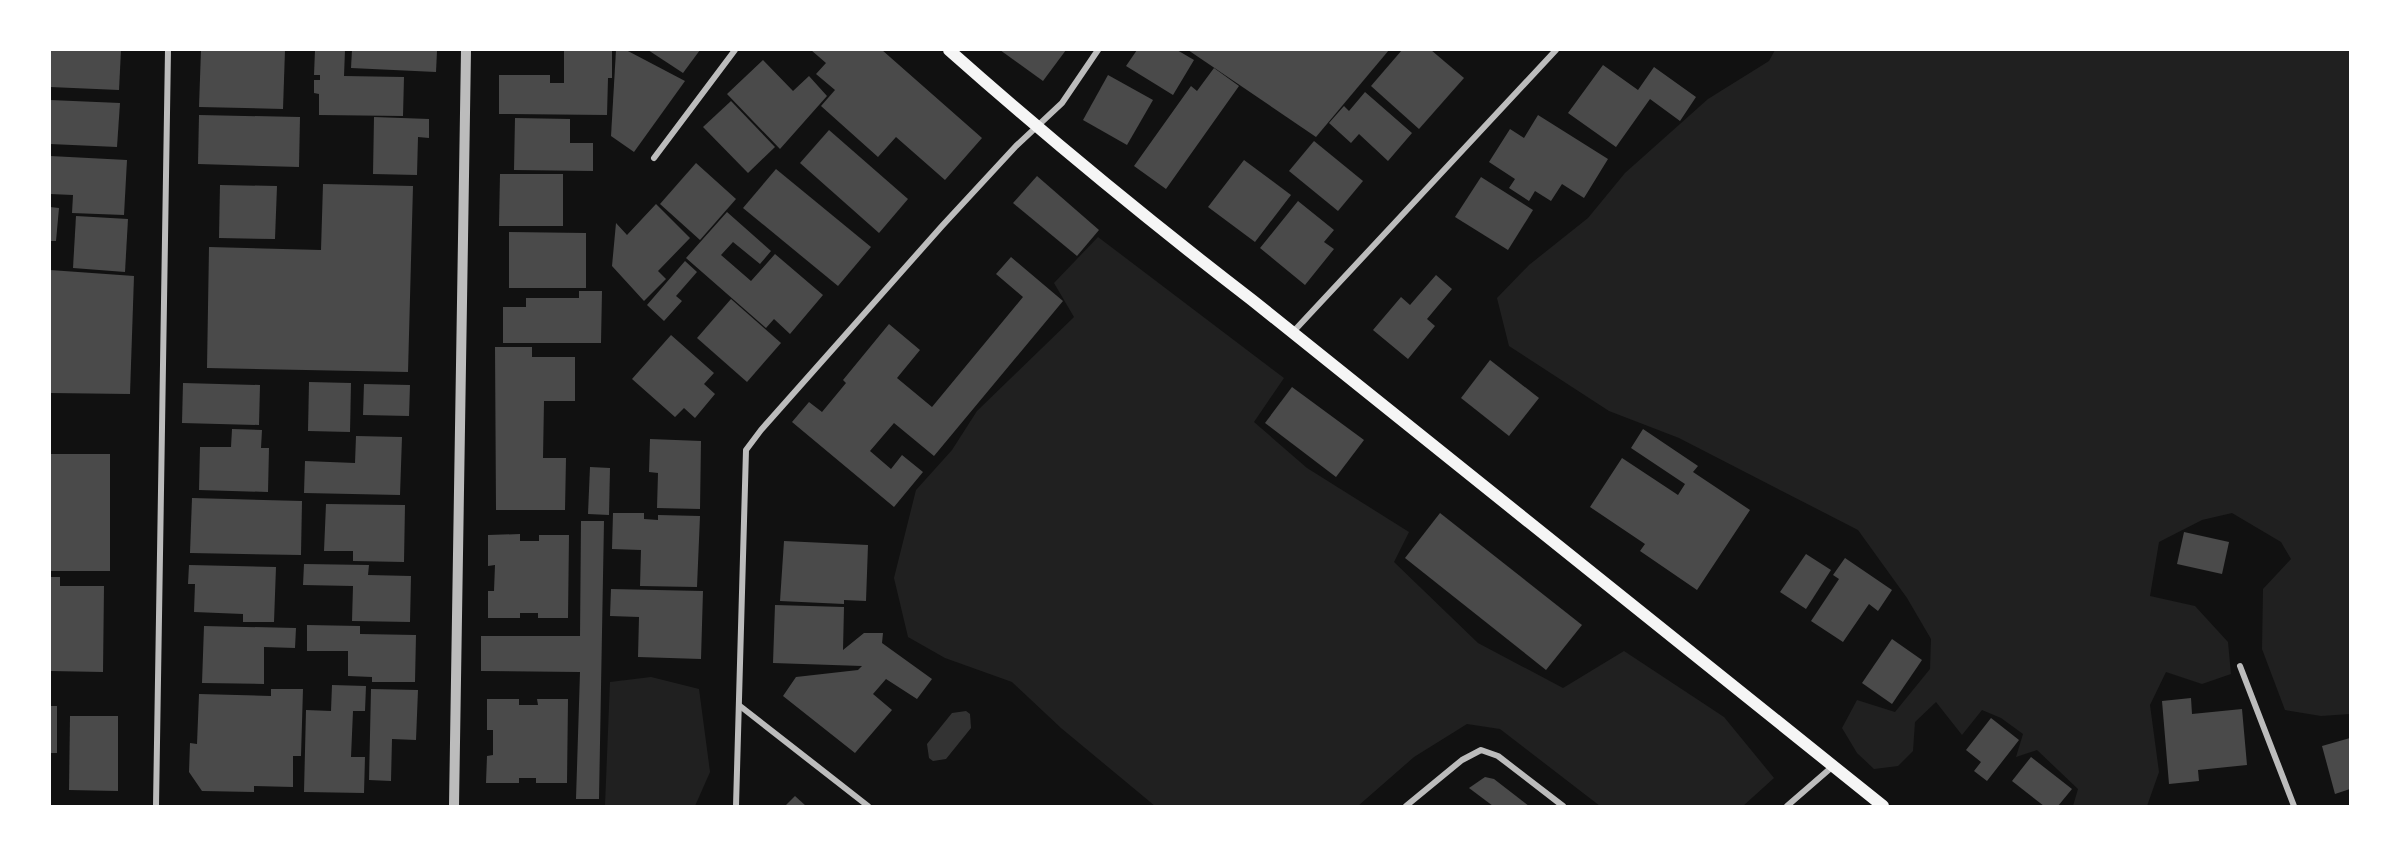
<svg xmlns="http://www.w3.org/2000/svg" width="2400" height="856" font-family="Mulish,sans-serif">
<rect width="100%" height="100%" fill="#111"/>
<!-- green -->
<g fill="#202020">
<path d="M1775 50H2350V714L2321 716 2285 710 2262 649 2263 589 2291 559 2281 542 2232 513 2202 520 2159 542 2150 596 2195 606 2228 642 2231 674 2202 684 2166 672 2150 705 2159 772 2147 806H2073L2078 789 2037 750 2016 757 2023 734 2001 718 1982 710 1962 735 1936 702 1915 722 1913 751 1898 766 1874 769 1857 753 1842 728 1857 700 1895 712 1930 669 1931 639 1907 598 1858 530 1679 438 1609 411 1509 346 1497 298 1529 265 1588 218 1625 173 1708 99 1769 61Z"/>
<path d="M1098 237 1284 378 1254 422 1307 468 1409 532 1394 562 1478 643 1563 688 1624 651 1724 717 1774 778 1743 806H1600L1500 729 1467 724 1414 757 1358 806H1155L1061 728 1012 682 945 658 908 637 894 578 916 490 952 450 977 411 1074 317 1054 283Z"/>
<path d="M651 677 699 689 710 772 695 806H605L610 682Z"/>
</g>
<!-- water -->
<path fill="#333" d="M966 711 970 714 971 728 946 759 933 761 929 758 927 744 952 713Z"/>
<!-- building -->
<g fill="#4a4a4a">
<path d="M50 50H121L119 90 50 87Z"/>
<path d="M201 50H285L283 109 199 107Z"/>
<path d="M315 50H345L344 76 404 77 403 116 319 115V94L314 93V80H320V75H314Z"/>
<path d="M352 50 437 51 436 72 351 68Z"/>
<path d="M564 50H612V78H608L607 115 499 114V75H550V83H564Z"/>
<path d="M616 50H626L685 81 634 152 611 136Z"/>
<path d="M648 50H700L683 73Z"/>
<path d="M811 50H882L982 138 945 180 896 137 878 157 821 106 835 90 816 74 826 63Z"/>
<path d="M1000 50H1066L1043 81Z"/>
<path d="M1137 50H1177L1194 60 1173 95 1126 66Z"/>
<path d="M1188 50H1389L1316 137Z"/>
<path d="M1402 50H1431L1464 78 1419 129 1371 86Z"/>
<path d="M763 60 793 91 809 76 827 96 780 149 727 94Z"/>
<path d="M1603 65 1638 90 1654 67 1696 97 1680 121 1650 99 1616 147 1568 113Z"/>
<path d="M1214 68 1239 86 1166 189 1134 166 1191 86 1197 91Z"/>
<path d="M1108 75 1153 100 1127 145 1083 120Z"/>
<path d="M1365 92 1412 133 1388 161 1359 134 1351 143 1329 123 1344 106 1349 111Z"/>
<path d="M50 100 120 103 117 147 50 144Z"/>
<path d="M731 101 775 147 748 173 703 127Z"/>
<path d="M199 115 300 117 299 167 198 164Z"/>
<path d="M1538 115 1608 159 1584 198 1562 184 1551 201 1535 191 1529 201 1509 188 1515 179 1489 162 1510 129 1524 138Z"/>
<path d="M374 117 429 119V138L418 137 417 175 373 174Z"/>
<path d="M515 118 570 119V143H593V171L514 170Z"/>
<path d="M829 130 908 199 879 233 800 163Z"/>
<path d="M1314 141 1363 181 1338 211 1289 171Z"/>
<path d="M50 156 127 160 124 215 72 213 73 195 50 194Z"/>
<path d="M1244 160 1291 195 1255 242 1208 207Z"/>
<path d="M696 163 736 199 700 240 660 204Z"/>
<path d="M776 169 871 247 838 286 743 208Z"/>
<path d="M500 174H563V226H499Z"/>
<path d="M1037 176 1099 230 1077 256 1013 203Z"/>
<path d="M1481 177 1533 210 1508 250 1455 217Z"/>
<path d="M323 184 413 186 408 372 207 368 209 247 321 250Z"/>
<path d="M220 185 277 186 275 239 219 238Z"/>
<path d="M1298 201 1334 230 1324 242 1334 249 1305 285 1260 248Z"/>
<path d="M656 204 690 238 658 271 666 279 644 301 612 266 616 223 627 235Z"/>
<path d="M50 207 59 208 56 241H50Z"/>
<path d="M727 212 771 251 760 264 733 242 721 255 751 281 775 254 823 295 790 334 774 319 766 328 686 258Z"/>
<path d="M76 216 128 219 125 272 73 268Z"/>
<path d="M509 232 586 233V288H509Z"/>
<path d="M1011 257 1063 301 934 456 894 423 870 451 891 469 902 455 923 472 894 507 792 422 809 402 822 412 846 383 843 380 889 324 920 350 897 378 932 407 1023 297 996 274Z"/>
<path d="M685 261 697 272 676 296 682 301 664 321 647 305Z"/>
<path d="M50 270 134 276 130 394 50 393Z"/>
<path d="M1436 275 1452 289 1427 319 1435 326 1408 359 1373 330 1401 297 1410 305Z"/>
<path d="M579 291H602L601 343H503V307H526V298H579Z"/>
<path d="M731 299 781 343 747 382 697 338Z"/>
<path d="M671 335 714 373 704 384 715 394 695 418 684 408 675 417 632 379Z"/>
<path d="M495 347H532V357H575V401H544L543 458H566L565 510H496Z"/>
<path d="M1490 360 1539 398 1509 436 1461 398Z"/>
<path d="M309 382 351 383 350 432 308 431Z"/>
<path d="M183 383 260 385 259 425 182 423Z"/>
<path d="M364 384 410 385 409 416 363 415Z"/>
<path d="M1292 387 1364 440 1336 477 1265 423Z"/>
<path d="M232 429 262 430 261 448H269L268 492 199 490 200 447H231Z"/>
<path d="M1643 429 1698 466 1693 472 1750 510 1697 590 1640 551 1645 544 1590 507 1622 458 1678 495 1685 484 1631 448Z"/>
<path d="M356 436 402 437 400 495 304 493 305 461 355 463Z"/>
<path d="M650 439 701 441 700 509 657 508 658 473 649 472Z"/>
<rect x="50" y="454" width="60" height="117"/>
<path d="M590 467 610 468 609 515 588 514Z"/>
<path d="M192 498 302 501 301 555 190 553Z"/>
<path d="M326 504 405 505 404 562 353 561V551H324Z"/>
<path d="M613 513H644V519L658 520V515L700 516 697 587 640 586 641 550 612 549Z"/>
<path d="M1440 513 1582 625 1546 670 1405 558Z"/>
<path d="M581 521H604L599 799H576L580 672 481 671V636H580Z"/>
<path d="M2184 532 2229 542 2222 574 2177 564Z"/>
<path d="M520 534V541H539V535H569L568 618H538V613H520V618H488V591H494L495 565 488 566V535Z"/>
<path d="M784 541 868 545 866 601 844 600V604L780 601Z"/>
<path d="M1806 554 1831 570 1806 609 1780 592Z"/>
<path d="M1845 558 1892 590 1878 611 1869 604 1843 642 1811 621 1839 579 1833 575Z"/>
<path d="M304 564 369 565 368 575 411 576 410 622 352 621 353 586 303 585Z"/>
<path d="M189 565 276 567 274 622H243V614L194 612 195 584H188Z"/>
<path d="M50 577H60V586H104L103 672 50 671Z"/>
<path d="M611 589 703 591 701 659 638 657 639 617 610 616Z"/>
<path d="M775 605 844 607 843 650 864 633H883L882 643 932 679 917 699 886 679 873 694 892 710 855 753 783 696 796 677 858 670 862 666 773 663Z"/>
<path d="M307 625 360 626V634L416 635 415 682H372V677L348 676V651H307Z"/>
<path d="M204 626 296 628 295 648 264 647V684L202 683Z"/>
<path d="M1892 639 1922 660 1892 704 1862 683Z"/>
<path d="M332 685 366 686 365 711H353L351 757H365L364 793 304 792 306 710 331 711Z"/>
<path d="M271 689H303L301 756H293V787L254 786V792L202 791 189 772 190 743 197 744 199 694 271 696Z"/>
<path d="M371 689 418 690 416 740 392 739 391 781 369 780Z"/>
<path d="M2191 698 2192 714 2242 709 2247 765 2198 770 2199 781 2169 784 2162 701Z"/>
<path d="M487 699H519V705H538L537 699H568L567 783H536V778H519V783H486L487 756 493 755V730H487Z"/>
<rect x="50" y="706" width="7" height="47"/>
<path d="M70 716H118V791L69 790Z"/>
<path d="M1991 718 2019 740 1987 781 1974 771 1981 762 1966 750Z"/>
<path d="M2350 738V789L2335 794 2322 746Z"/>
<path d="M2031 757 2072 789 2058 806H2044L2012 781Z"/>
<path d="M1485 777 1494 779 1529 806H1493L1469 788Z"/>
<path d="M795 796 806 806H785Z"/>
</g>
<g fill="none" stroke-linecap="round" stroke-linejoin="round">
<!-- minor -->
<g stroke="#bcbcbc" stroke-width="6">
<path d="M654 158 735 50"/>
<path d="M1293 332 1556 50"/>
<path d="M2240 666 2294 806"/>
<path d="M740 706 868 806"/>
<path d="M156 806 168 50"/>
<path d="M736 806 746 450 761 430 942 226 1016 146 1062 103 1098 50"/>
<path d="M1406 806 1462 760 1481 750 1498 756 1563 806"/>
<path d="M1787 806 1832 767"/>
</g>
<!-- tertiary -->
<path stroke="#bcbcbc" stroke-width="10" d="M454 806 466 50"/>
<!-- secondary -->
<path stroke="#f5f5f5" stroke-width="12" d="M949 50C1047 137 1148 220 1252 300L1883 806"/>
</g>
<!-- border -->
<rect width="2400" height="856" fill="none" stroke="#ffffff" stroke-width="102"/>
</svg>
